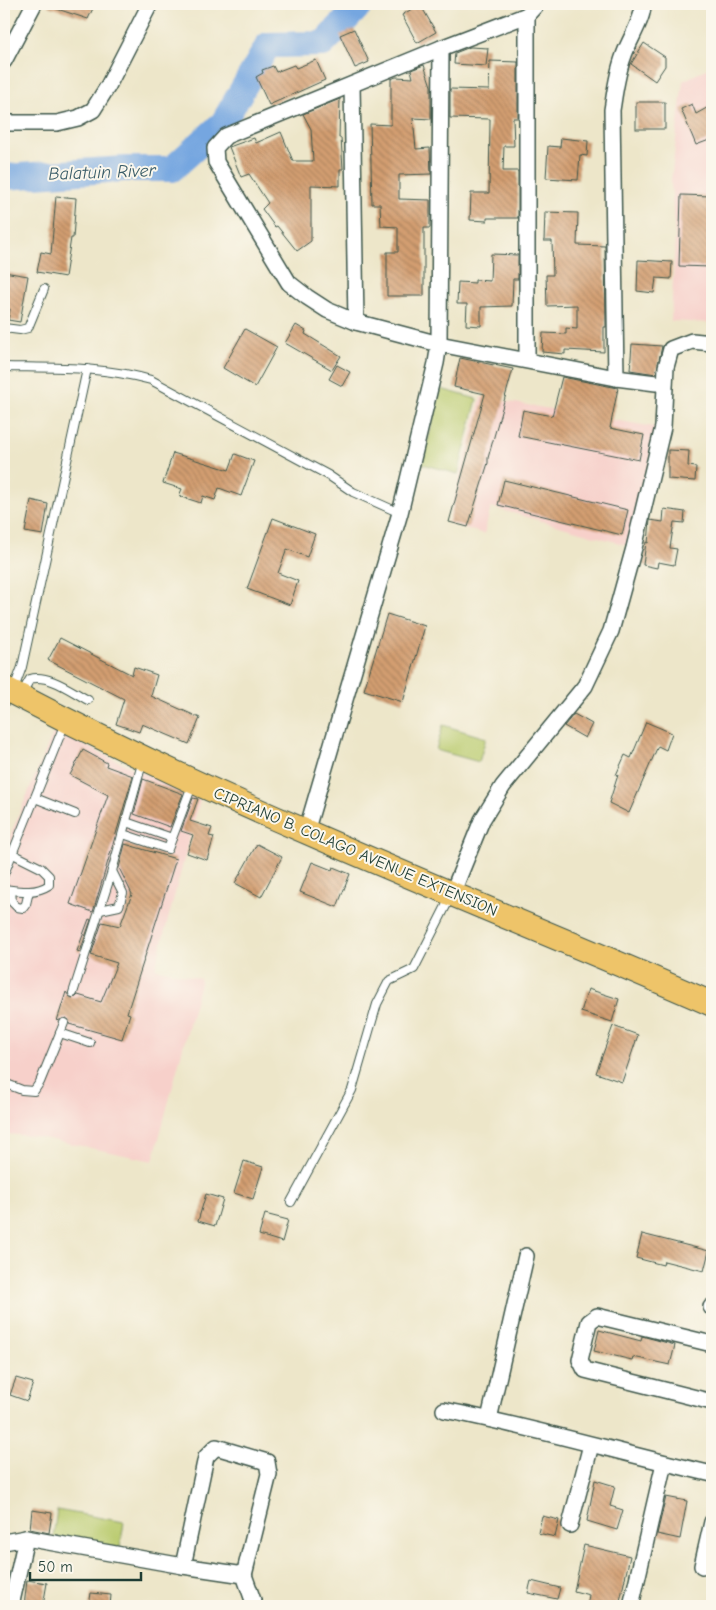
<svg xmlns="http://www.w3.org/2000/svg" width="716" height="1610" font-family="'Comic Neue',sans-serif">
<defs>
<pattern id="building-back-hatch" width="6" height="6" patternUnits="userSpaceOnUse" patternTransform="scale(1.25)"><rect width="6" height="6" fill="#d39e71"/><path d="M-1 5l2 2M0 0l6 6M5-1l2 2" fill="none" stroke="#ab825e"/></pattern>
</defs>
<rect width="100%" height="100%" fill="#fbf7ec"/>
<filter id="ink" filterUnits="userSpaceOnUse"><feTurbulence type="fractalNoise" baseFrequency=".02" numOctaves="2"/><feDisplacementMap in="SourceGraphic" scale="10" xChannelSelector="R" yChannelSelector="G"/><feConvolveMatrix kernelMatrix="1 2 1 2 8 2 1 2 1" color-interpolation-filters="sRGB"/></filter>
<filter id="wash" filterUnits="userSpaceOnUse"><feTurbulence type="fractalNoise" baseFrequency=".0096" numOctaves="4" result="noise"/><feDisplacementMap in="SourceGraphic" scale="20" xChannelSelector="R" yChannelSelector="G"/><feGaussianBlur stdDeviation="1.12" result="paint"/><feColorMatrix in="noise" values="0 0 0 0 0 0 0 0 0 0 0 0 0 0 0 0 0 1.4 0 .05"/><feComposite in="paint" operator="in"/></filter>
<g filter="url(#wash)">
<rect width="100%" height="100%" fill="#ede6c9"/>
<!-- built -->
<g fill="#f7d0ca">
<path d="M712 66V323L671 321 675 238 671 181 683 81Z"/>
<path d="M481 397 660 428 630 546 491 507 484 534 448 523Z"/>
<path d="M54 731 200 800 155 968 201 979 153 1161 34 1136 4 1134V850Z"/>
</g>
<!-- green -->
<g fill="#bacb6e" stroke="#6c8451">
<path d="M441 389 477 399 458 474 422 464Z"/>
<path d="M443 725 486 738 479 762 436 750Z"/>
<path d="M57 1510 124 1522 120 1548 53 1537Z"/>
</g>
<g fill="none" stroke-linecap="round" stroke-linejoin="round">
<!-- river -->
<path stroke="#75a6e0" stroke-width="26" d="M4 177 124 169H172L223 123 268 45 323 44 361 4"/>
</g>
<g id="blocks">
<!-- building -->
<g fill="url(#building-back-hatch)">
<path d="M49 4H95L88 19 48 6Z"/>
<path d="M420 4 436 32 417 43 402 15Z"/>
<path d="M354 29 369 62 355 68 340 35Z"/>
<path d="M644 43 665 57V66L655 81 631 64Z"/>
<path d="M470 47 488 48 486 66 454 64 455 53Z"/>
<path d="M316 60 325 80 269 105 256 77 263 73 262 70 273 66 276 72 294 65 296 68Z"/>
<path d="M490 61 518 62V118H513L514 146H504L503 171H518V218H487V221L470 220 471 193H489L490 119 450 118V89L489 90Z"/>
<path d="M424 65 431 86V119L413 118 416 149 430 148 431 174 399 175V199L430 200V228H424V296H387V252H398V227L381 226 380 204H372L370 124 391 125V79L396 77 413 78 411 70Z"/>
<path d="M340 99 339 138H341L343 169H340V186L311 185V241L297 251 277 226 275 227 262 209 268 203 249 174 241 177 229 147 254 138 256 143 281 132 293 161H313L311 129 303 114Z"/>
<rect x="636" y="102" width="29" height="27"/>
<path d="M692 104 696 114 712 105V139L696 145 681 109Z"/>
<path d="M561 138 588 141 587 156 580 155 578 180 546 178 548 146 560 147Z"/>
<path d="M681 195 712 196 711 267 679 266Z"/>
<path d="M56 196 76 198 73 238H71L65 277 37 272 41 252 51 254Z"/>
<path d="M545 212 578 213 577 245 605 246 606 327H604V352L565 350V354L542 352 543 333 566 334V328L577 329V305L547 306 546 275H553L552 241H544Z"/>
<path d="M491 254 518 255V279H513L512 306 481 307V326L466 325 467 304H457L458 282 475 283V280L490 281Z"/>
<path d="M638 260 672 262 671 279 656 278 654 293 637 291Z"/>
<path d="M4 272 28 276 20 322 8 320 10 309 4 307Z"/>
<path d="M296 325 306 331 305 334 341 356 332 370 285 343Z"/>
<path d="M245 329 277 347 255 387 223 368Z"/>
<path d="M632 344 662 346 656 374 630 370Z"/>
<path d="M460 358 513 369 488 458V463L468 527 449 522 485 394 454 387Z"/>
<path d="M337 365 350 372 342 386 329 379Z"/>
<path d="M562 377 618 388 610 428 644 435 639 460 518 436 523 410 552 416Z"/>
<path d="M668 450 689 451 688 466 696 467 695 481 668 479Z"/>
<path d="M173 453 229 470 235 454 254 461 241 496 219 488 215 500 203 496 201 503 179 496 182 489 163 483Z"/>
<path d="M504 480 628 510 622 535 498 505Z"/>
<path d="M31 500 48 504 43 535 25 532Z"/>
<path d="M664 509 685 512 684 523 674 522 670 548 677 549 674 565 658 562 657 568 643 565 646 542 648 543 650 520 663 522Z"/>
<path d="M273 518 315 534 307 557 287 549 278 573 298 581 290 605 247 589Z"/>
<path d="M387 614 425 626 403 702 364 690Z"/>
<path d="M60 638 132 675 134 667 157 675 151 696 200 718 189 744 142 724 139 732 116 724 124 699 48 660Z"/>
<path d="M574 714 592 724 585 738 564 726Z"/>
<path d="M646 722 672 733 666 750 658 746 629 813 609 803 618 775H616L625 755 631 758Z"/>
<path d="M83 750 107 763 106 766 133 776 93 912 70 904 108 795 70 775Z"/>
<path d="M143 779 183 794 170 827 134 814Z"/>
<path d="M193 798 198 799 190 821 212 828 209 836 214 837 207 860 187 853 193 835 181 831Z"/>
<path d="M125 844 176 859 127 1013 130 1014 122 1039 69 1024V1020L66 1018 57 1021 66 992 69 996 72 998 76 997 78 995 101 1002 117 963 91 955 102 922 120 926 132 894 119 868Z"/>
<path d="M257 844 282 857 261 897 235 883Z"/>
<path d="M312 862 332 870 333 867 350 874 337 907 300 892Z"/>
<path d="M89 919 91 920 80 952 77 951Z"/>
<path d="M588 989 619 999 612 1022 581 1012Z"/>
<path d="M613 1026 638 1035 622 1082 596 1073Z"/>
<path d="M244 1161 263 1167 253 1199 234 1193Z"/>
<path d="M206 1194 223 1199 215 1226 198 1221Z"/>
<path d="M265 1214 288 1220 282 1242 259 1235Z"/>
<path d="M642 1234 709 1251 704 1271 664 1261 663 1265 636 1258Z"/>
<path d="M599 1330 641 1341 642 1336 675 1345 670 1365 633 1357 632 1360 594 1351Z"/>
<path d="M16 1378 33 1383 27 1401 10 1395Z"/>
<path d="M595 1480 615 1486 610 1506 623 1510 617 1530 587 1521Z"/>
<path d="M666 1497 687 1501 680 1539 657 1534Z"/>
<path d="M32 1510 52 1513 49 1533 30 1529Z"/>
<path d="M542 1516 559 1520 555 1537 538 1533Z"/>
<path d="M584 1545 630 1556 620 1601H618L617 1606H587L589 1595 574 1591Z"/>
<path d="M27 1580 47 1583 43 1606H24Z"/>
<path d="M531 1581 560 1588 557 1599 528 1593Z"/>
<path d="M91 1593 111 1595 110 1606H89Z"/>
</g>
</g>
</g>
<g filter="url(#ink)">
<use href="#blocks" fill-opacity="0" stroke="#3e564a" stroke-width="1"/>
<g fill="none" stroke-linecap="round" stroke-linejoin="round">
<defs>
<g id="service">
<path d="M4 328 20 330 28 328 44 289"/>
<path d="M4 367C53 368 103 366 151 380L328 475 353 492 400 513"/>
<path d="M13 691 22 667 87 369"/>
<path d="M22 693 30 679C49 674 71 691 88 700"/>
<path d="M35 798 75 814"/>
<path d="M126 822 172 838"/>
<path d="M123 834 168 849 193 783"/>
<path d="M4 874 65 723"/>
<path d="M4 889C20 891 35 894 49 885V876L41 868 13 854"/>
<path d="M11 890 12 902 17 907 23 908 26 904 29 891"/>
<path d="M100 910 119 906 123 893 112 871"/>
<path d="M73 993 112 871 143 760"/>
<path d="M64 1023 60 1033 90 1043"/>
<path d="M4 1083 22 1090 34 1091 40 1082 60 1033"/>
<path d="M291 1202 352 1090 377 1004 389 981 414 969 451 896"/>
</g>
<g id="minor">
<path d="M527 15 441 48 226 136 215 148 216 162 289 283 307 297 327 310 356 322 439 344 616 378 656 383"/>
<path d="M4 61 34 4"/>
<path d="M352 85 356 322"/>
<path d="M4 123H57L78 118 93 110 108 86 150 4"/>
<path d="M527 360V15L537 4"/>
<path d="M616 378 612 110C615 91 617 73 624 55 629 40 644 18 643 4"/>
<path d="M306 832 400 513 436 363 439 344 441 48"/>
<path d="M452 894 482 820 503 786 585 686 611 631 634 548 663 427 666 367 671 349 692 341 712 343"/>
<path d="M711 1307H712"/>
<path d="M712 1344 597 1316 589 1322 580 1360 585 1370 712 1402"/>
<path d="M444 1410C534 1427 623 1454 712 1474"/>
<path d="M489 1419 526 1256"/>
<path d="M570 1525 591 1445"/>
<path d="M4 1542 26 1538 183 1566 244 1575 255 1606"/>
<path d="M183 1566 206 1457 216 1447 267 1462 269 1474 244 1575"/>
<path d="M702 1566 712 1522"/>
<path d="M11 1606 26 1538"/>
<path d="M631 1606 664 1463"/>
</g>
<path id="primary" d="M4 688C103 740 204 788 307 832 441 891 578 945 712 1004"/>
</defs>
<!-- service casing -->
<use href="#service" stroke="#3e564a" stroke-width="10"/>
<!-- minor casing -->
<use href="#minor" stroke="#3e564a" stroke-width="18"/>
<!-- primary casing -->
<use href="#primary" stroke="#3e564a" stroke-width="26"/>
<!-- service -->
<use href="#service" stroke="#fff" stroke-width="8"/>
<!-- minor -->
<use href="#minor" stroke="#fff" stroke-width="15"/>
<!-- primary -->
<use href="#primary" stroke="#eec469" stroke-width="24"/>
</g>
</g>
<g text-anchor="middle" stroke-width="4" stroke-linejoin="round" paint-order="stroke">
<!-- street labels -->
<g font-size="16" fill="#1f3d34" stroke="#fbf7ec">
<text transform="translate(356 851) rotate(23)" y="6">CIPRIANO B. COLAGO AVENUE EXTENSION</text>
</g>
<!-- water labels -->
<g font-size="18" font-style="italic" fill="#395c68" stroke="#fbf7ec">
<text transform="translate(102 172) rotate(-2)" y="6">Balatuin River</text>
</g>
</g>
<!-- margin -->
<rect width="716" height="1610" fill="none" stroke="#fbf7ec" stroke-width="20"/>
<!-- scale -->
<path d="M30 1572v8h111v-8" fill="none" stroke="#1f3d34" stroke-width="2.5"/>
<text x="38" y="1572" font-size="15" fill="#1f3d34" stroke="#fbf7ec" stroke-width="4" paint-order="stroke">50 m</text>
</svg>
